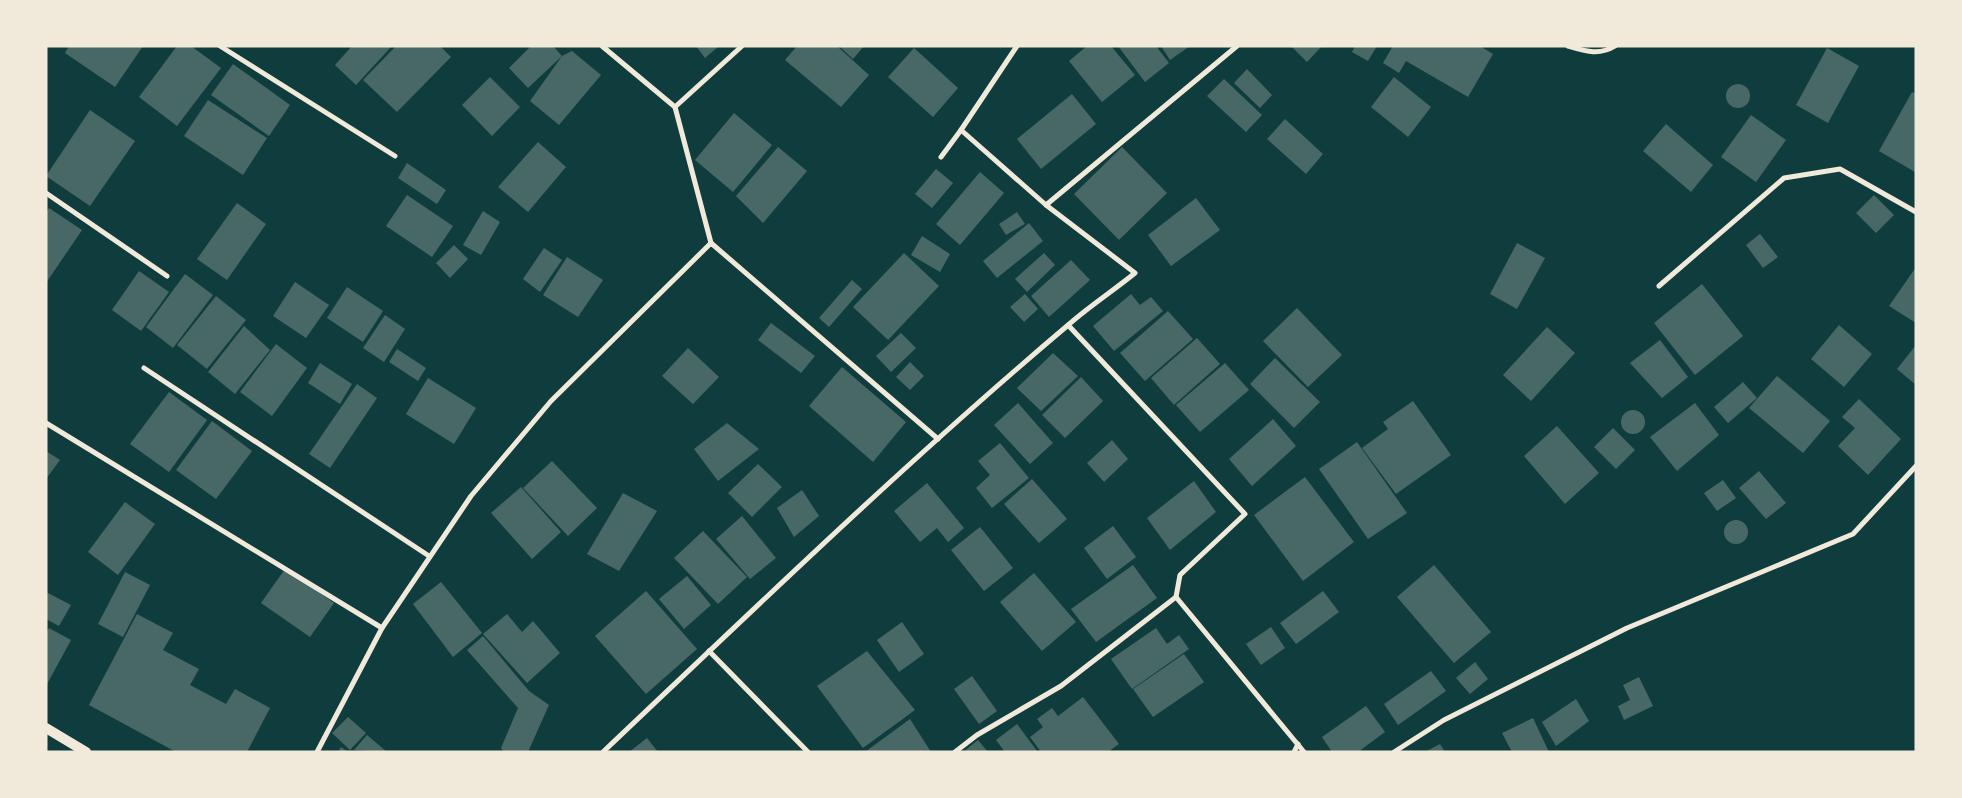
<svg xmlns="http://www.w3.org/2000/svg" width="1962" height="798" font-family="Montserrat,sans-serif">
<rect width="100%" height="100%" fill="#0f3d3e"/>
<!-- building -->
<g fill="#486865">
<path d="M69 46H143L115 87 65 53Z"/>
<path d="M177 46H191L221 68 177 126 139 97Z"/>
<path d="M352 46H392L356 85 335 65Z"/>
<path d="M396 46H440L451 57 397 112 363 80Z"/>
<path d="M531 46H553L562 56 528 88 509 68Z"/>
<path d="M696 46H719L705 58Z"/>
<path d="M797 46H837L869 75 841 107 785 60Z"/>
<path d="M839 46H864L853 59Z"/>
<path d="M1087 46H1111L1135 75 1102 102 1069 61Z"/>
<path d="M1118 46H1156L1169 63 1145 82Z"/>
<path d="M1161 46H1190L1170 60Z"/>
<path d="M1291 46H1322L1307 62Z"/>
<path d="M1355 46H1377L1368 61 1352 52Z"/>
<path d="M1393 46H1480L1493 54 1468 97 1406 61 1399 73 1383 63Z"/>
<path d="M914 48 958 88 933 117 888 77Z"/>
<path d="M1827 48 1859 66 1828 123 1796 105Z"/>
<path d="M572 51 601 75 559 125 530 101 562 56Z"/>
<path d="M233 64 290 105 269 136 211 95Z"/>
<path d="M1247 69 1272 95 1260 108 1234 83Z"/>
<path d="M490 77 520 107 492 136 462 105Z"/>
<path d="M1394 77 1431 107 1408 137 1371 107Z"/>
<path d="M1224 79 1262 115 1246 132 1207 96Z"/>
<circle cx="1738" cy="96" r="12"/>
<path d="M1912 92 1916 94 1915 172 1879 151Z"/>
<path d="M1072 94 1096 124 1041 169 1017 139Z"/>
<path d="M208 100 267 138 243 175 184 136Z"/>
<path d="M90 110 135 141 90 206 46 176Z"/>
<path d="M734 113 772 145 733 192 695 160Z"/>
<path d="M1751 115 1786 140 1756 182 1721 157Z"/>
<path d="M1285 119 1323 154 1306 174 1267 139Z"/>
<path d="M1666 124 1713 165 1691 192 1643 151Z"/>
<path d="M538 142 566 167 528 212 498 187Z"/>
<path d="M778 147 807 171 763 223 736 196Z"/>
<path d="M1122 147 1167 193 1119 240 1074 194Z"/>
<path d="M407 163 446 190 437 204 398 178Z"/>
<path d="M936 169 953 183 932 208 915 194Z"/>
<path d="M980 172 1004 193 960 245 936 224Z"/>
<path d="M407 195 453 226 432 257 386 226Z"/>
<path d="M1874 195 1894 215 1876 233 1856 213Z"/>
<path d="M1196 198 1220 230 1171 266 1148 235Z"/>
<path d="M237 203 266 224 227 280 197 259Z"/>
<path d="M49 208 82 230 46 283V212Z"/>
<path d="M483 211 500 222 481 255 463 245Z"/>
<path d="M1017 212 1025 224 1006 235 999 224Z"/>
<path d="M1029 223 1043 241 997 278 983 261Z"/>
<path d="M1760 234 1778 257 1763 268 1746 245Z"/>
<path d="M922 236 950 254 940 272 911 255Z"/>
<path d="M1517 243 1545 258 1517 309 1490 294Z"/>
<path d="M454 245 468 259 450 278 436 263Z"/>
<path d="M544 248 562 260 540 292 523 279Z"/>
<path d="M904 253 939 286 888 340 853 307Z"/>
<path d="M1044 253 1055 265 1027 292 1015 279Z"/>
<path d="M567 257 603 280 578 317 543 295Z"/>
<path d="M1071 260 1090 280 1049 317 1031 296Z"/>
<path d="M1916 267V323L1889 306Z"/>
<path d="M139 271 169 292 141 331 112 310Z"/>
<path d="M185 274 213 295 173 348 146 327Z"/>
<path d="M852 280 862 289 829 327 819 318Z"/>
<path d="M295 282 329 305 306 338 273 316Z"/>
<path d="M1702 284 1743 336 1695 375 1654 323Z"/>
<path d="M347 287 383 311 363 342 327 318Z"/>
<path d="M1025 294 1038 309 1024 322 1010 307Z"/>
<path d="M1131 294 1140 305 1151 297 1163 311 1114 351 1093 326Z"/>
<path d="M216 296 246 320 207 369 177 345Z"/>
<path d="M1297 308 1342 355 1308 387 1263 341Z"/>
<path d="M1168 311 1193 339 1145 381 1120 353Z"/>
<path d="M385 315 405 329 384 362 363 348Z"/>
<path d="M771 323 815 356 801 373 758 340Z"/>
<path d="M1839 325 1872 354 1844 387 1811 359Z"/>
<path d="M244 326 270 350 235 394 208 372Z"/>
<path d="M1547 327 1575 353 1531 401 1503 375Z"/>
<path d="M901 333 916 348 891 372 876 356Z"/>
<path d="M1197 338 1220 364 1174 405 1151 378Z"/>
<path d="M1660 340 1688 377 1662 398 1630 363Z"/>
<path d="M276 344 307 368 272 416 240 392Z"/>
<path d="M1916 345V385L1897 369Z"/>
<path d="M688 348 719 377 693 404 662 376Z"/>
<path d="M397 349 426 368 418 381 389 362Z"/>
<path d="M1053 353 1078 376 1041 411 1017 388Z"/>
<path d="M1275 358 1320 402 1294 428 1250 384Z"/>
<path d="M910 362 924 376 910 390 896 377Z"/>
<path d="M320 363 352 384 340 404 308 383Z"/>
<path d="M1225 363 1249 390 1200 432 1176 405Z"/>
<path d="M842 367 906 422 873 462 809 406Z"/>
<path d="M1777 376 1830 421 1803 453 1749 408Z"/>
<path d="M1081 377 1103 401 1065 438 1042 415Z"/>
<path d="M428 378 476 408 454 444 406 414Z"/>
<path d="M1743 382 1757 398 1728 423 1714 407Z"/>
<path d="M357 384 377 398 330 468 309 454Z"/>
<path d="M169 392 207 420 169 472 130 444Z"/>
<path d="M1859 399 1901 439 1868 475 1838 446 1855 428 1842 417Z"/>
<path d="M1413 401 1451 455 1396 494 1362 448 1388 429 1383 422Z"/>
<path d="M1018 403 1053 443 1030 464 994 425Z"/>
<path d="M1695 403 1719 435 1677 471 1650 437Z"/>
<circle cx="1633" cy="422" r="12"/>
<path d="M1273 419 1296 446 1252 486 1229 459Z"/>
<path d="M212 421 252 451 216 499 176 470Z"/>
<path d="M727 423 759 449 718 481 694 449Z"/>
<path d="M1557 426 1599 473 1565 504 1524 456Z"/>
<path d="M1613 428 1635 450 1616 469 1594 447Z"/>
<path d="M1112 440 1128 459 1104 482 1087 463Z"/>
<path d="M1357 442 1407 513 1368 539 1319 469Z"/>
<path d="M1000 443 1029 478 992 508 976 488 990 475 978 461Z"/>
<path d="M46 451 60 460 46 479Z"/>
<path d="M552 461 597 508 568 536 523 488Z"/>
<path d="M758 464 782 487 752 517 728 493Z"/>
<path d="M1759 471 1786 503 1766 519 1739 488Z"/>
<path d="M1305 477 1354 542 1303 581 1254 515Z"/>
<path d="M1032 479 1067 519 1039 543 1004 504Z"/>
<path d="M1723 480 1736 498 1717 511 1704 493Z"/>
<path d="M1194 481 1216 512 1170 550 1147 518Z"/>
<path d="M927 483 964 528 948 542 937 528 920 542 894 511Z"/>
<path d="M521 487 561 532 532 559 491 513Z"/>
<path d="M802 490 819 516 794 537 777 508Z"/>
<path d="M623 493 657 511 619 571 587 554Z"/>
<path d="M125 502 155 524 118 575 88 552Z"/>
<path d="M742 516 776 558 750 579 716 539Z"/>
<circle cx="1736" cy="532" r="12"/>
<path d="M1113 526 1136 557 1107 579 1084 548Z"/>
<path d="M980 527 1013 568 984 591 951 550Z"/>
<path d="M703 531 747 577 718 604 674 558Z"/>
<path d="M1133 565 1157 598 1096 642 1071 609Z"/>
<path d="M1434 565 1491 632 1454 663 1397 597Z"/>
<path d="M285 569 334 603 310 637 261 603Z"/>
<path d="M125 572 150 585 123 637 98 624Z"/>
<path d="M1034 573 1076 622 1042 651 1000 602Z"/>
<path d="M687 576 711 605 684 629 659 599Z"/>
<path d="M441 582 482 633 453 657 413 604Z"/>
<path d="M646 591 697 649 646 694 595 636Z"/>
<path d="M1323 591 1339 612 1296 644 1280 623Z"/>
<path d="M46 592 71 605 59 626 46 619Z"/>
<path d="M137 614 173 633 163 650 199 669 190 685 226 704 235 689 270 708 247 752H176L89 705Z"/>
<path d="M507 614 522 632 533 621 560 653 527 683 483 634Z"/>
<path d="M902 622 924 654 899 672 877 640Z"/>
<path d="M1271 627 1285 648 1261 665 1246 644Z"/>
<path d="M49 628 71 640 46 686V633Z"/>
<path d="M1156 628 1167 644 1179 635 1189 649 1132 689 1111 659Z"/>
<path d="M483 636 529 691 549 705 528 752H504L501 748 518 708 467 650Z"/>
<path d="M867 651 915 710 863 748 817 686Z"/>
<path d="M1184 654 1204 682 1153 717 1133 689Z"/>
<path d="M1475 662 1488 679 1470 694 1456 678Z"/>
<path d="M1431 671 1446 691 1398 725 1384 704Z"/>
<path d="M972 676 997 711 979 724 954 689Z"/>
<path d="M1639 677 1653 706 1624 720 1618 706 1630 700 1623 685Z"/>
<path d="M1083 697 1119 744 1108 752H1041L1030 737 1043 727 1037 719 1052 708 1058 716Z"/>
<path d="M1576 699 1589 721 1556 746 1542 722Z"/>
<path d="M1366 706 1385 732 1358 752H1332L1322 737Z"/>
<path d="M348 717 366 733 350 750 332 733Z"/>
<path d="M1533 718 1549 752H1512L1502 733Z"/>
<path d="M910 719 931 752H865Z"/>
<path d="M1017 724 1037 751 1036 752H1005L996 740Z"/>
<path d="M367 735 387 752 354 750Z"/>
<path d="M647 738 658 752H629Z"/>
<path d="M978 740 988 752H963Z"/>
<path d="M1440 744 1445 752H1425Z"/>
<path d="M341 747 348 752H338Z"/>
</g>
<g fill="none" stroke-linecap="round" stroke-linejoin="round">
<!-- minor -->
<g stroke="#f1e9da" stroke-width="5">
<path d="M220 46 395 156"/>
<path d="M602 46 675 107"/>
<path d="M1568 46C1585 51 1599 56 1615 46"/>
<path d="M941 157 961 130 1017 46"/>
<path d="M46 193 167 276"/>
<path d="M1046 205 1237 46"/>
<path d="M711 243 675 107 742 46"/>
<path d="M1659 286 1784 178 1840 169 1916 212"/>
<path d="M144 368 429 556"/>
<path d="M46 423 382 628"/>
<path d="M1176 597 1304 752"/>
<path d="M709 651 808 752"/>
<path d="M317 752 382 628 471 496 551 401 711 243 938 439"/>
<path d="M603 752C755 608 906 462 1067 326 1088 307 1113 291 1135 273L1046 205 961 130"/>
<path d="M955 752 977 735 1061 686 1176 597 1180 575 1245 514 1068 325"/>
<path d="M1294 752 1298 744"/>
<path d="M1394 752 1444 720 1627 628 1853 534 1916 466"/>
</g>
<!-- secondary -->
<path stroke="#f1e9da" stroke-width="10" d="M46 728 86 752"/>
</g>
<!-- border -->
<rect width="1962" height="798" fill="none" stroke="#f1e9da" stroke-width="95"/>
</svg>
